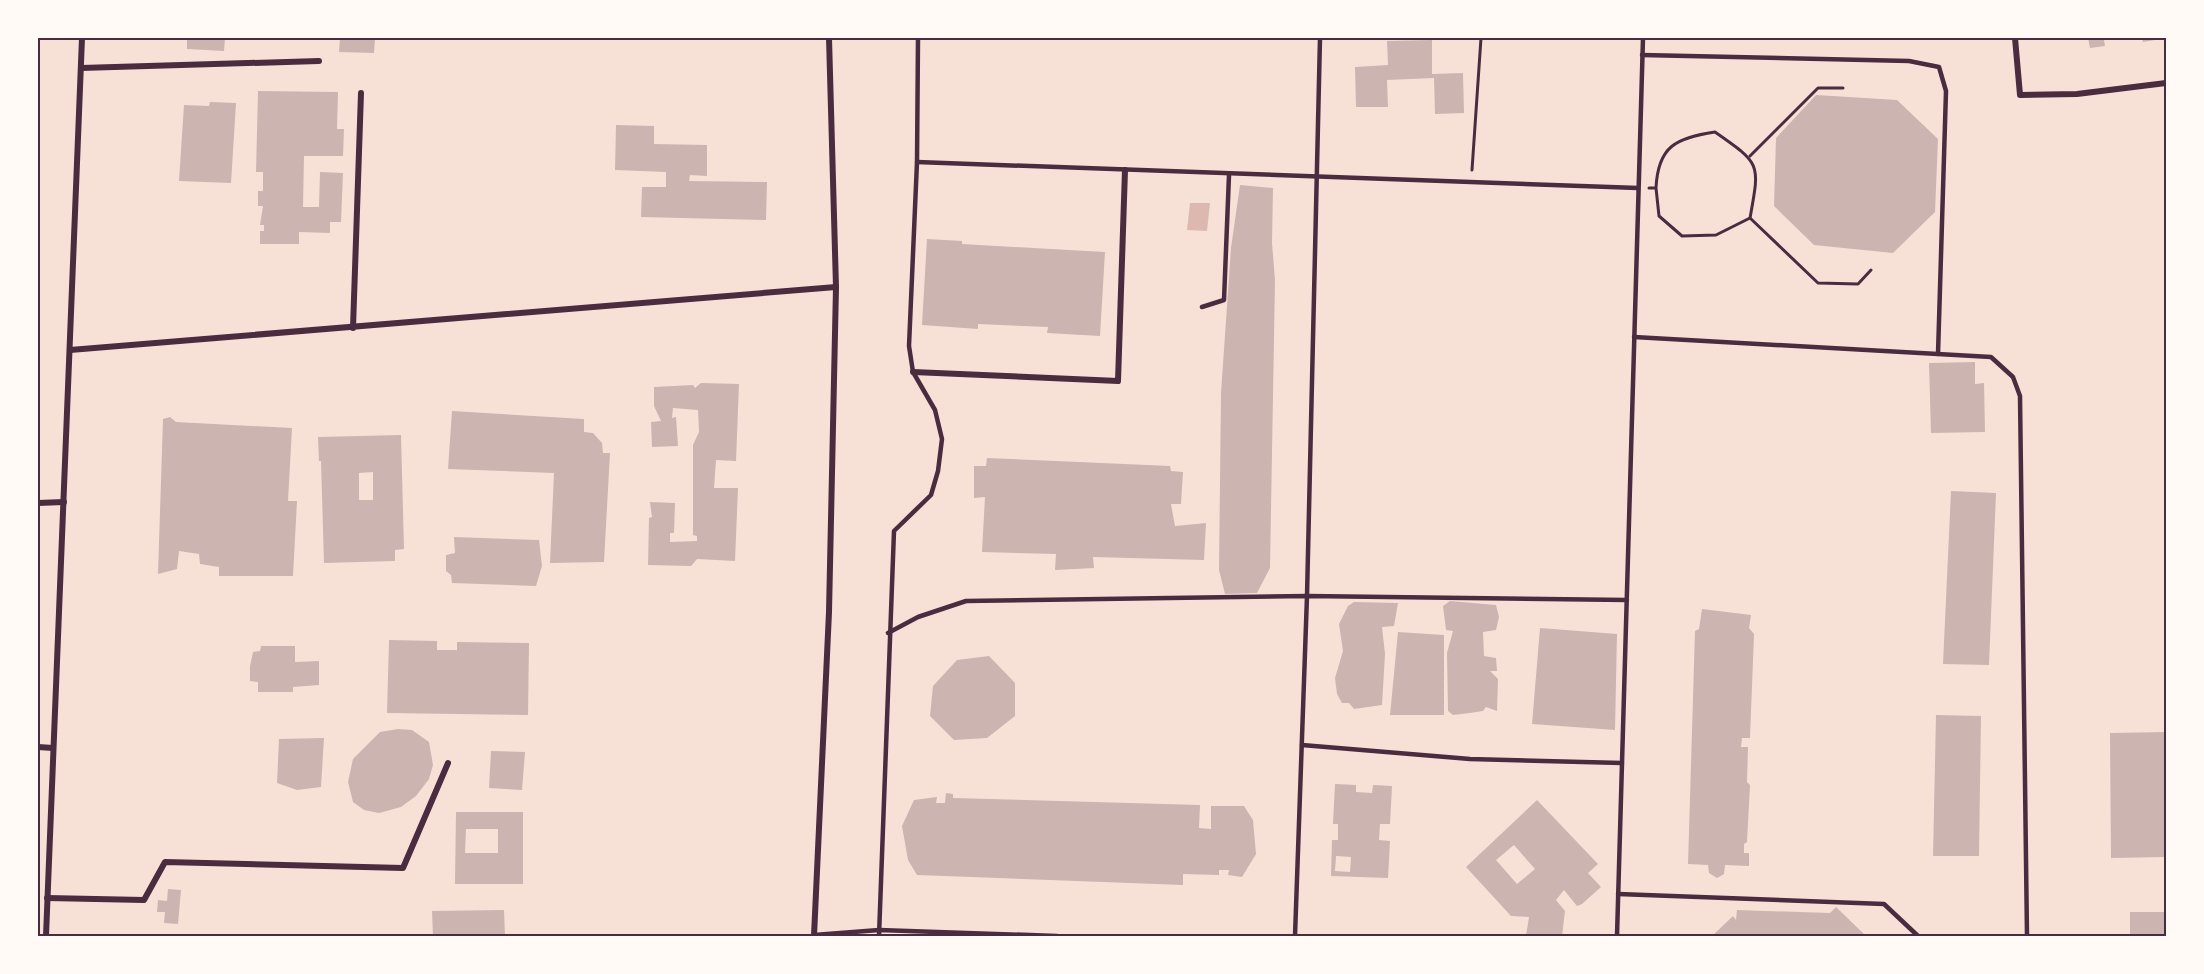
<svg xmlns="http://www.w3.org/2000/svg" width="2204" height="974" font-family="Rubik,sans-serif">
<rect width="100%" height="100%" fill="#f7e1d7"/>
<!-- water -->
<path fill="#dcb8b0" d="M1190 203H1210L1207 231 1187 230Z"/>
<!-- building -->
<g fill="#ccb4b1" fill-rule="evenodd">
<path d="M187 38H225L224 51 187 49Z"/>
<path d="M340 38H375L374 53 339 52Z"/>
<path d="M2088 38H2112V39L2104 40 2105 46 2090 48Z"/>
<path d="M2142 38H2161V39L2143 42Z"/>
<path d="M1432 40V74L1463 73 1464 113 1435 114 1434 78 1387 80 1388 107H1356L1355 67 1388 65 1387 41Z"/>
<path d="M258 91 338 92 337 129H344L343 156H304L303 207H319L320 172 343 173 341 222H330V233L299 232V244H260V231H264V225H260L263 206H258V191H263V172H256Z"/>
<path d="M1816 95 1897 100 1938 139 1935 212 1893 253 1814 245 1774 206 1776 138Z"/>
<path d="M210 102 236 103 231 183 179 181 184 105 209 106Z"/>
<path d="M616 125 654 126V144L707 145V176L690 175 689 181 767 182 766 220 641 217 642 187H666V172L615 170Z"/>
<path d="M1240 185 1273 188 1272 243 1275 280 1270 568 1257 593 1225 594 1219 570 1221 393 1231 248Z"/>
<path d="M927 239 962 241V244L1105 252 1100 336 1047 333 1048 327 978 324V329L922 325Z"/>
<path d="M1975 362V384L1984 383 1985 432 1931 433 1929 363Z"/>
<path d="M701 383 739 384 736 461 716 460 714 488H738L735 561 697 559 691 566 648 565 649 518 652 517 650 502 675 503 674 533H670V542L697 541V536L693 535V445L699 432 698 410 673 408 672 418 676 417 678 446 652 447 651 422 661 421 654 406V387L693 385 695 388Z"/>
<path d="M452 411 584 419V432L593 433 602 443 603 453H610L604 562 550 563 554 473 448 469Z"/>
<path d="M170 417 176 422 292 428 288 501H297L293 576H219V567L200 564 199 554 179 551 177 569 158 574 163 419Z"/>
<path d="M401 435 404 549 395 550V561L324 563 321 461H319L318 437ZM373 472V500H359V473Z"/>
<path d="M987 458 1170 466 1171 471 1183 472 1181 504H1171L1175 526 1206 523 1204 560 1093 557 1094 568 1055 570 1056 554 982 552 985 497 974 498V466H986Z"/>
<path d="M1951 491 1996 493 1989 665 1943 664Z"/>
<path d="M454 537 539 540 542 566 536 586 452 583 451 575 446 571V555L455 553Z"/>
<path d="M1450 601 1496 605 1499 617 1496 630 1483 632 1484 656 1496 658 1497 671H1490L1498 679 1497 711 1486 707 1483 711 1470 713 1453 715 1448 711 1447 653 1453 631 1446 630 1443 606Z"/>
<path d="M1354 602 1398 603 1394 626 1382 627 1385 654 1382 705 1354 709 1349 703H1342L1337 694 1335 678 1343 651 1339 624 1348 606Z"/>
<path d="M1702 609 1751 615 1749 628 1754 634 1750 738H1742L1741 747H1748L1747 782 1750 785 1747 842 1744 844V853H1749V866L1725 865 1724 874 1717 878 1709 873 1708 865 1688 864 1695 631 1699 629Z"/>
<path d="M1540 628 1617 634 1615 730 1532 724Z"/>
<path d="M1398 632 1444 635V715H1390Z"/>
<path d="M389 640 437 641V650H457V642L529 643 528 715 387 713Z"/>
<path d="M261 646H295V662L319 661V685L293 687V692H258V682L250 681V666L253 652 260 651Z"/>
<path d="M989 656 1015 683V716L987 738 954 740 930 716 933 686 957 660Z"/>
<path d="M1936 715 1981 716 1979 856H1933Z"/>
<path d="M398 729 412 730 429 742 433 765 429 779 416 796 401 807 379 813 364 810 353 802 348 782 353 759 380 732Z"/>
<path d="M2166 732V857L2111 858 2110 733Z"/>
<path d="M324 738 321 787 297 790 277 783 279 739Z"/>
<path d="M491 751 525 752 522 790 489 788Z"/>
<path d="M1335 784 1356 785V792L1372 793 1373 785 1392 786 1390 824H1380L1379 840 1390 841 1388 878 1331 876 1332 840H1338V824H1333ZM1336 856 1351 857 1350 872 1335 871Z"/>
<path d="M946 793 953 794V798L1200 805 1199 828 1211 829V806H1244L1253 820 1256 854 1242 877 1228 875 1229 870H1219V875L1183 874V885L917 875 908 860 902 826 914 800 937 797 936 803H945Z"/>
<path d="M1537 800 1598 864 1588 873 1601 887 1582 904 1577 906 1564 890 1556 900 1565 911 1562 936H1526L1529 917 1511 916 1466 867ZM1514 845 1535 869 1517 884 1496 860Z"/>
<path d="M456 812H523V884H455ZM466 829H498V853H465Z"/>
<path d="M168 889 181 890 178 924 164 923 165 912H157L158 900 167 901Z"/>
<path d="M1836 907 1866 936H1712L1733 916 1736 920 1737 910 1830 913Z"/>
<path d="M504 910 505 936H433L432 911Z"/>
<rect x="2130" y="912" width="36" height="24"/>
</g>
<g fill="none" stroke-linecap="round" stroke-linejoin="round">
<!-- path -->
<g stroke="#4a2c40" stroke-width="3">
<path d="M1750 156 1818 88H1843"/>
<path d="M1472 170 1481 38"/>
<path d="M1649 188H1656L1659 216 1682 236 1716 235 1750 218C1760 163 1761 164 1715 132 1676 138 1658 146 1656 188"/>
<path d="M1750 218 1818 283 1858 284 1871 270"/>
</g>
<!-- service -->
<g stroke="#4a2c40" stroke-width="4.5">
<path d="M1642 55 1909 61 1939 67 1946 91 1938 354"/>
<path d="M917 162 1638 188"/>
<path d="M1202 307 1224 300 1229 175"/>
<path d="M1634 337 1991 357 2013 377 2020 396 2027 936"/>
<path d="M888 633 918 617 966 601 1307 596 1627 600"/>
<path d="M1302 745 1470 759 1622 763"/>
<path d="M1618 894 1884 904 1918 936"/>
<path d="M814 935 879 930 1057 936"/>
<path d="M879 936 894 531 931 495 938 471 942 439 935 410 913 372 909 346 917 162 918 38"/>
<path d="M1295 936 1307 596 1320 38"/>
<path d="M1617 936 1643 38"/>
</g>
<!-- minor -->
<g stroke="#4a2c40" stroke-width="6">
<path d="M2015 38 2020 95 2077 94 2166 83"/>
<path d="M81 68 319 61"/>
<path d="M353 328 361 93"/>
<path d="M70 350 836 287"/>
<path d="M913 372 1118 381 1125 170"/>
<path d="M38 503 64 502"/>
<path d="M38 747 53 748"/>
<path d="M47 898 144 900 165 862 403 868 448 763"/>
<path d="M46 936 82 38"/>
<path d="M814 936 829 612 836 287 829 38"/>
</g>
</g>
<!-- border -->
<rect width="2204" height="974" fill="none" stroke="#fffaf5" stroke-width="78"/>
<rect x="39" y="39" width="2126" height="896" fill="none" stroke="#4a2c40" stroke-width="2"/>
</svg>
